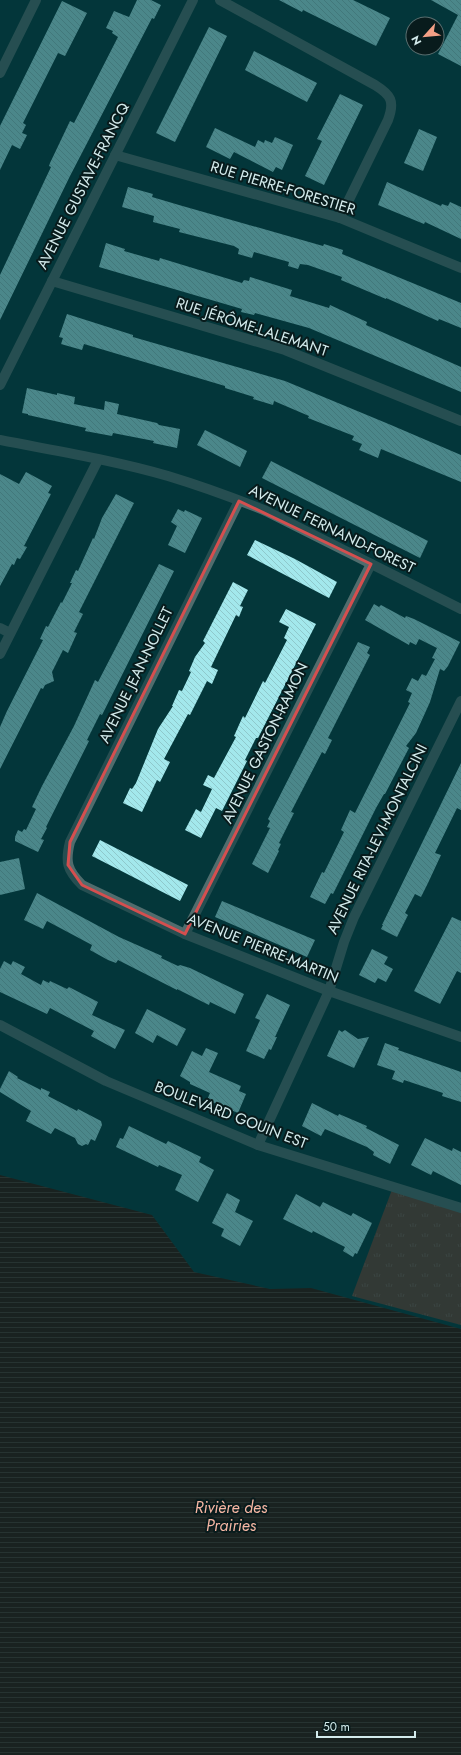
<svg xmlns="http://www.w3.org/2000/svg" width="461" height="1755" font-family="Jost,sans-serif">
<defs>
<pattern id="grass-tufts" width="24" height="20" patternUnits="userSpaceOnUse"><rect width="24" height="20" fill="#6a3c2f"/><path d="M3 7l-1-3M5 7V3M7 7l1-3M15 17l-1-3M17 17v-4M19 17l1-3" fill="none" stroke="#7e584d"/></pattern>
<pattern id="water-rules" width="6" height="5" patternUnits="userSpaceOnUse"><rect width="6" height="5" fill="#340b01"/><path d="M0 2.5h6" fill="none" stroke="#502f26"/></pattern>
<pattern id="building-back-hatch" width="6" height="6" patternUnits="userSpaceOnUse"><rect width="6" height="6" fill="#a3e8ec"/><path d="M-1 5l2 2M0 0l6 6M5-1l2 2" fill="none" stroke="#8fc8cb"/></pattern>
</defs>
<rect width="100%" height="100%" fill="#04373a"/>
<!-- grass -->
<path fill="url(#grass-tufts)" d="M393 1187 461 1207V1325L352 1296Z"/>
<!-- water -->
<path fill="url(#water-rules)" d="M0 1175 152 1215 194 1272 270 1289 311 1288 461 1329V1755H0Z"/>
<!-- building -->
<g fill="url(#building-back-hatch)">
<path d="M137 0H151L161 5 154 19 152 18 70 176 0 320V275L51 167 49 166 50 163 70 121 74 123 118 37 112 33 113 31 106 28 114 11 129 17Z"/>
<path d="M279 0H353L390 18 376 46 303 10 302 12Z"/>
<path d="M431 0H461V66L438 54 458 15Z"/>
<path d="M62 1 87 13 65 56 58 53 23 123 26 125 22 133 27 135 20 149 12 145 0 170V126Z"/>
<path d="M209 27 227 36 175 142 156 133Z"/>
<path d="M254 51 317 83 307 102 245 70Z"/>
<path d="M340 94 363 105 324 185 305 176 322 141 317 139Z"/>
<path d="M215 128 255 147 258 140 264 143 265 140 272 143 275 137 293 145 282 170 276 167 273 172 234 152 230 159 206 147Z"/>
<path d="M419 129 437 137 423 171 404 163Z"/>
<path d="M387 182 441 206 442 204 448 206 450 202 461 207V239L425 222 424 224 378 205Z"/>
<path d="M128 187 153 194 152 197 179 205 323 246 324 244 343 250 342 254 461 303V328L439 319 438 321 386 298V299L341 280 342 277 308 265 300 264 298 269 288 266 289 262 254 252 252 258 238 254 239 249 234 246 179 232 180 229 153 222 154 216 122 207Z"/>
<path d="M106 243 125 249 124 251 159 261 160 258 242 283 244 280 249 281 250 277 292 290 290 296 329 308 330 305 367 322 366 325 461 367V392L309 328 255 313 254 315 241 312 242 309 99 267Z"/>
<path d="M67 314 133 335V337L285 381 391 425 461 455V482L381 449 378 458 359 450 362 444 352 440 354 436 308 418 309 416 274 401 273 405 253 399 254 397 225 388V386L84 344 82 350 61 344 63 338 59 337Z"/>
<path d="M27 388 57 395V393L75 397 74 404 104 410 105 401 119 404 117 414 157 423 159 425 180 429 177 448 153 443 154 441 113 433 112 436 85 431 86 428 28 415V414L22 413Z"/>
<path d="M205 430 247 451 240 467 197 445Z"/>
<path d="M271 461 428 541 420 558 262 478Z"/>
<path d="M26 472 52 486 48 493 51 494 24 546 27 547 20 559 17 558 14 565 12 564 0 586V474L19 484Z"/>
<path d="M116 494 134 503 79 612 83 614 74 632 77 633 68 653 63 650 52 672 54 681 45 685 43 689 41 688 0 769V727L7 711 43 640 40 639 46 626 48 627 61 602 62 603 72 583H70L76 570 78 571 93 538 94 539 102 518Z"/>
<path d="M178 509 184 512 185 510 202 518 185 553 168 545 177 526 171 522Z"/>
<path d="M255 540 295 559 337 582 329 598 247 555Z"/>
<path d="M159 564 174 571 102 715 100 714 87 740 89 741 46 827 47 828 41 839 44 840 38 852 15 841V837L18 830 22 832 24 829 26 830 36 809 32 807 42 786 74 726 95 680 98 682Z"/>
<path d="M233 582 248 590 240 606 243 607 239 617 236 615 211 667 218 670 212 684 207 681 190 715 188 714 164 759 170 762 160 782 157 780 142 812 123 803 130 788 132 789 136 783 158 729 173 706H172L179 690 182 691 191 672 189 671 195 657 205 643 203 641Z"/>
<path d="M374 604 379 607 381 605 405 618 406 616 414 619 460 642 448 666 444 671 440 669 430 702 416 733 406 746 409 748 385 794H384L376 808 333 894 331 893 325 904 310 897 322 872 324 873 344 832 341 830 350 810 355 813 410 703 408 702 412 693 406 690 412 678 418 681 422 674 426 676 435 659 432 658 437 648 419 639 416 645 410 642 409 645 365 620Z"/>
<path d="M286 609 316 624 258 738H256L245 760 247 761 222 811 216 808 201 838 185 830 196 809 201 812 212 789 203 785 208 775 214 778 236 737 234 736 243 716 245 718 263 681 265 683 287 640 284 638 289 627 279 622Z"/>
<path d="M358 642 370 647 367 653 370 655 328 738 332 740 325 754 322 752 291 812 294 813 279 843 281 844 278 850 279 851 268 873 252 864 270 828 267 827 270 821 268 819Z"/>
<path d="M461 763V810L457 808 435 853 441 855 428 883 421 897 415 894 405 913 408 915 397 937 381 929 383 925H382Z"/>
<path d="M100 840 188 885 180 901 92 856Z"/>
<path d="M19 858 25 889 0 895V862Z"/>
<path d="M37 893 119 937 162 956 161 958 178 966 180 965 190 968 244 994 235 1014 210 1002 209 1005 177 989V990L118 960 116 963 108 960 90 950 92 945 47 921 43 929 24 920Z"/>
<path d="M222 901 315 940 307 957 215 917Z"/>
<path d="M452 917 461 921V973L457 971 440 1004 414 991Z"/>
<path d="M372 949 388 957 384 964 393 969 386 982 378 978 375 983 359 975Z"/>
<path d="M4 961 11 965 13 961 25 967 21 974 41 985 43 980 49 983 50 981 67 989 69 987 98 1002 92 1015 125 1030 115 1049 91 1036 94 1031 50 1008 47 1014 0 992V969Z"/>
<path d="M267 994 290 1005 275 1037H277L271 1050 269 1049 264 1059 246 1051 260 1020 255 1018Z"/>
<path d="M147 1009 186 1029 177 1046 157 1035 153 1043 135 1033Z"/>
<path d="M339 1030 342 1032 345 1030 358 1039 369 1037 354 1068 327 1056Z"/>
<path d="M385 1043 399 1048 398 1050 461 1072V1102L442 1096 443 1093 404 1080 403 1083 392 1079 395 1071 377 1065Z"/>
<path d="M206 1048 218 1053 209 1072 241 1086 239 1091 246 1094 238 1113 207 1100 210 1093 190 1084V1082L180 1076 192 1051 202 1056Z"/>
<path d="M9 1071 18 1077 17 1078 41 1090V1088L50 1092 48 1096 77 1111 78 1109 101 1121 102 1125 95 1141 91 1139 88 1145 86 1144 82 1146 78 1144 75 1138 55 1128 51 1134 26 1121 31 1111 0 1092V1089Z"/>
<path d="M312 1103 338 1116 339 1114 367 1126 366 1128 399 1145 390 1164 373 1155 374 1152 367 1147 325 1129 321 1136 302 1126Z"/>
<path d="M129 1126 166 1144 168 1141 201 1157 199 1162 214 1170 198 1202 175 1190 182 1175 159 1165 158 1167 116 1147 120 1138 123 1139Z"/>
<path d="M425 1138 452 1151 453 1148 461 1152V1185L433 1171 431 1175 411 1165Z"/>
<path d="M227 1193 240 1200 235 1212 253 1221 240 1246 221 1236 224 1229 212 1223Z"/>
<path d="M296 1194 320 1207 323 1202 351 1216 353 1213 372 1223 357 1254 355 1253 353 1257 343 1251 345 1247 313 1231 312 1233 283 1219Z"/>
</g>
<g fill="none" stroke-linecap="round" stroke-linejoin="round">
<!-- minor -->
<g stroke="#516c6d" stroke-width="10">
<path d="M220 0 375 85C391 95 395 101 388 120L340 218"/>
<path d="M0 73 36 0"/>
<path d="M115 155 340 218 461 268"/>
<path d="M52 281 285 350 461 421"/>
<path d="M0 385 193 0"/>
<path d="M0 440C56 451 113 460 168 476 201 486 234 498 266 511L461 609"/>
<path d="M239 501 70 842C65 862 67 870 82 885L185 934 329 991 461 1037"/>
<path d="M0 628 10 633"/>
<path d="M0 654 98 460"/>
<path d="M185 934 371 564"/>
<path d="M0 1025 106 1081 258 1145 461 1208"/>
<path d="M258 1145 329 991 344 942 354 917 461 701"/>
</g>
</g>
<!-- marked area -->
<path d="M0 0H461V1755H0ZM239 501 371 564 185 934 82 885 68 865 70 842Z" fill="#04373a" fill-opacity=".55" fill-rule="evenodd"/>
<path fill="none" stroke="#d54f4f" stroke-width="3" stroke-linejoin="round" d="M239 501 371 564 185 934 82 885 68 865 70 842Z"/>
<g text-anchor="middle" stroke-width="4" stroke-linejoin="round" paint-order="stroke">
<!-- street labels -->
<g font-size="15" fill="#d3ebec" stroke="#081b1c">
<text transform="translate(83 186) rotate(-63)" y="5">AVENUE GUSTAVE-FRANCQ</text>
<text transform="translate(283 188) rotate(17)" y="5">RUE PIERRE-FORESTIER</text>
<text transform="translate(252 327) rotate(18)" y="5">RUE JÉRÔME-LALEMANT</text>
<text transform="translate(332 529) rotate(26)" y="5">AVENUE FERNAND-FOREST</text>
<text transform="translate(136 675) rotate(-64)" y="5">AVENUE JEAN-NOLLET</text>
<text transform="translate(265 743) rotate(-64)" y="5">AVENUE GASTON-RAMON</text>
<text transform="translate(377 839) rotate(-64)" y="5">AVENUE RITA-LEVI-MONTALCINI</text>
<text transform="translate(263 948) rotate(22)" y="5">AVENUE PIERRE-MARTIN</text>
<text transform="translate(231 1115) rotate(21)" y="5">BOULEVARD GOUIN EST</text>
</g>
<!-- water labels -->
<g font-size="16" font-style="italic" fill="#f7b7a4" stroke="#081b1c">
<text x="231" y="1513">Rivière des<tspan x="231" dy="18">Prairies</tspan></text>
</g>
</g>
<!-- north arrow -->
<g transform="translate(425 36) rotate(243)"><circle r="19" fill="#081b1c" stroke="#596e6f"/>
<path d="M0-3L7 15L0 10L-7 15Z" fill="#f39f85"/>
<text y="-6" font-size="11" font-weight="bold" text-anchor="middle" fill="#d3ebec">N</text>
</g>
<!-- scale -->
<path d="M317 1731v6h98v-6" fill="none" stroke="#d3ebec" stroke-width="2"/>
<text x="323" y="1731" font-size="12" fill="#d3ebec" stroke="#081b1c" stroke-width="3" paint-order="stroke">50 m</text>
</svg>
